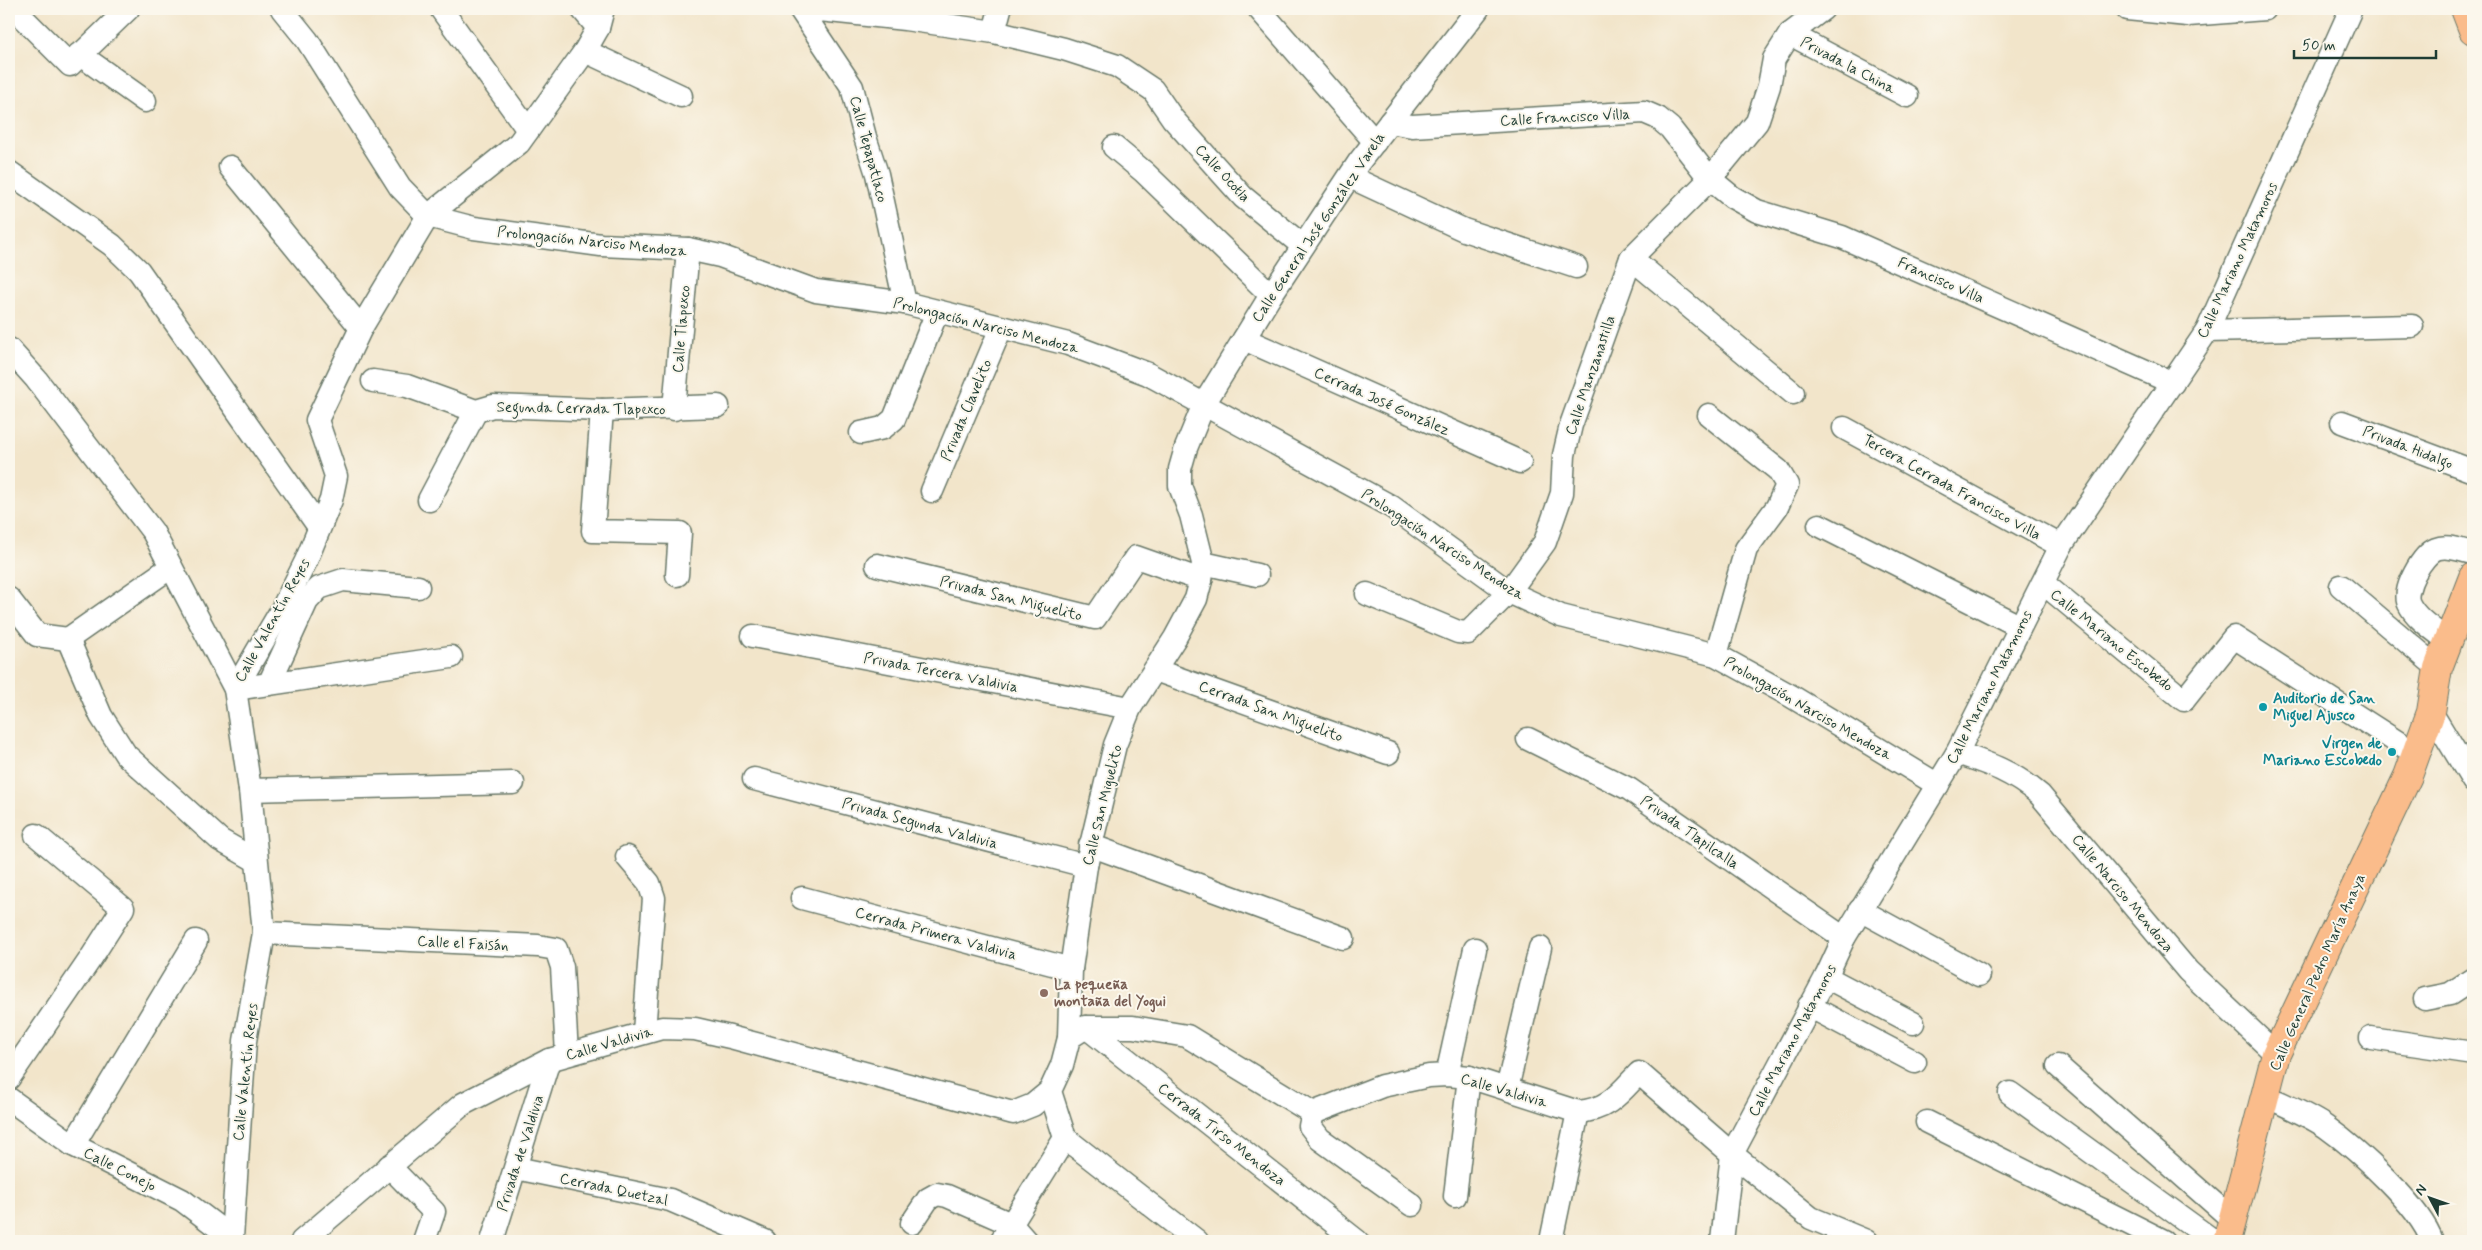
<svg xmlns="http://www.w3.org/2000/svg" width="2482" height="1250" font-family="Mynerve,sans-serif">
<rect width="100%" height="100%" fill="#fbf7ec"/>
<filter id="ink" filterUnits="userSpaceOnUse"><feTurbulence type="fractalNoise" baseFrequency=".02" numOctaves="2"/><feDisplacementMap in="SourceGraphic" scale="10" xChannelSelector="R" yChannelSelector="G"/><feConvolveMatrix kernelMatrix="1 2 1 2 8 2 1 2 1" color-interpolation-filters="sRGB"/></filter>
<filter id="wash" filterUnits="userSpaceOnUse"><feTurbulence type="fractalNoise" baseFrequency=".0096" numOctaves="4" result="noise"/><feDisplacementMap in="SourceGraphic" scale="20" xChannelSelector="R" yChannelSelector="G"/><feGaussianBlur stdDeviation="1.12" result="paint"/><feColorMatrix in="noise" values="0 0 0 0 0 0 0 0 0 0 0 0 0 0 0 0 0 1.4 0 .05"/><feComposite in="paint" operator="in"/></filter>
<g filter="url(#wash)">
<rect width="100%" height="100%" fill="#f2e5ca"/>
</g>
<g filter="url(#ink)">
<g fill="none" stroke-linecap="round" stroke-linejoin="round">
<defs>
<g id="minor">
<path d="M14 9 70 65 128 9"/>
<path d="M282 9 307 40 400 187 428 216 474 228 601 245 688 249 720 256 816 291 905 303 1068 344 1148 374 1392 507 1509 592 1561 616 1716 655 1791 696 1938 785"/>
<path d="M441 9 528 130"/>
<path d="M582 9 598 28"/>
<path d="M800 9 852 87 865 137 877 174 905 303"/>
<path d="M810 9 905 19 994 32 1064 49 1117 66 1153 90 1173 119 1243 197 1303 246"/>
<path d="M1259 9 1375 142"/>
<path d="M2127 9 2188 15 2265 9"/>
<path d="M994 32 1000 9"/>
<path d="M1790 34 1907 96"/>
<path d="M585 51 681 96"/>
<path d="M79 54 145 101"/>
<path d="M1390 122 1412 126 1644 112 1658 118 1670 128 1710 179 1732 197 1757 211 1842 237 2173 383"/>
<path d="M1114 147 1144 172 1271 295"/>
<path d="M230 167 361 328"/>
<path d="M9 172 112 245 139 271 319 527"/>
<path d="M1350 177 1464 230 1576 267"/>
<path d="M1631 258 1793 393"/>
<path d="M2207 331 2412 326"/>
<path d="M1244 339 1520 462"/>
<path d="M9 349 36 379 153 532 235 689 451 657"/>
<path d="M373 381 407 386 476 411 493 406 602 410 718 406"/>
<path d="M674 409 688 249"/>
<path d="M602 410 593 531 680 533 677 575"/>
<path d="M1709 415 1778 470 1787 485 1777 507 1746 549 1716 655"/>
<path d="M2342 422 2473 471"/>
<path d="M1844 428 2061 546"/>
<path d="M861 433 883 428 894 419 937 312"/>
<path d="M932 491 1001 328"/>
<path d="M429 500 476 411"/>
<path d="M1819 525 2019 626"/>
<path d="M1203 563 1257 575"/>
<path d="M877 565 1095 618 1136 557 1201 580"/>
<path d="M2043 583 2184 700 2234 637 2416 754"/>
<path d="M2341 586 2438 668"/>
<path d="M1367 594 1458 632 1468 633 1509 592 1545 542 1562 493 1564 455 1571 425 1631 258 1710 179 1757 122 1769 86 1774 59 1790 34 1823 9"/>
<path d="M9 599 37 635 68 639 101 716 126 755 220 840 255 860"/>
<path d="M753 636 1130 708"/>
<path d="M68 639 171 567"/>
<path d="M2448 641C2435 630 2416 619 2409 604 2402 590 2422 555 2436 549 2448 544 2461 551 2473 553"/>
<path d="M1155 670 1388 753"/>
<path d="M269 684 307 601 319 588 343 580 418 587"/>
<path d="M2431 712 2473 781"/>
<path d="M1528 739 1629 789 1844 938"/>
<path d="M1957 753C1990 764 2013 772 2040 795L2188 971 2276 1054"/>
<path d="M754 779 1086 866"/>
<path d="M250 790 513 783"/>
<path d="M1090 845 1343 938"/>
<path d="M627 857 649 883 654 898 644 1032"/>
<path d="M802 898 1071 969"/>
<path d="M1860 910 1979 975"/>
<path d="M264 933 538 946 556 949 562 967 567 1054"/>
<path d="M1826 977 1913 1023"/>
<path d="M2425 999 2450 994 2473 979"/>
<path d="M1809 1006 1915 1062"/>
<path d="M1086 1027 1357 1241"/>
<path d="M1069 1038 1086 1027H1133L1187 1036 1313 1113 1382 1086 1429 1076 1447 1075 1469 1077 1578 1112C1608 1110 1619 1094 1639 1073L1732 1154 1811 1218 1866 1241"/>
<path d="M2371 1038 2473 1053"/>
<path d="M2058 1066 2233 1220"/>
<path d="M1447 1075 1475 949"/>
<path d="M9 1078 91 958 123 908 36 835"/>
<path d="M1507 1089 1540 948"/>
<path d="M2010 1093 2214 1241"/>
<path d="M2264 1095C2284 1105 2307 1114 2326 1127 2357 1149 2420 1206 2432 1241"/>
<path d="M9 1099 73 1145 182 1200 232 1238"/>
<path d="M1313 1113 1310 1126 1320 1139 1412 1205"/>
<path d="M1927 1122 2164 1241"/>
<path d="M1065 1138 1050 1091 1062 1065 1069 1038 1071 969 1086 866 1115 745 1130 708 1175 638 1196 599 1201 580 1203 563 1191 515 1180 486V469L1186 448 1204 404 1271 295 1359 162 1478 9"/>
<path d="M1065 1138 1197 1241"/>
<path d="M73 1145 196 941"/>
<path d="M389 1166 434 1212 424 1241"/>
<path d="M516 1168 670 1200 765 1241"/>
<path d="M1455 1196 1469 1077"/>
<path d="M912 1223 928 1199 937 1194 947 1196 1011 1224 1026 1241"/>
<path d="M234 1241 232 1238 245 1041 264 933 250 790 235 689 282 609 306 561 331 500 336 476 317 420 361 328 428 216 519 143 585 51 598 28 603 9"/>
<path d="M302 1241 463 1104 549 1060 662 1028 695 1029 730 1037 1013 1113 1033 1105 1050 1091"/>
<path d="M492 1241 549 1060"/>
<path d="M1001 1241 1065 1138"/>
<path d="M1551 1241 1578 1112"/>
<path d="M1722 1241 1732 1154 1826 977 1844 938 1957 753 2061 546 2207 331 2351 9"/>
</g>
<g id="major">
<path d="M2465 9 2473 30"/>
<path d="M2227 1241 2276 1054 2408 776 2431 712 2438 668 2473 577"/>
</g>
</defs>
<!-- minor casing -->
<use href="#minor" stroke="#697868" stroke-width="25"/>
<!-- major casing -->
<use href="#major" stroke="#697868" stroke-width="30"/>
<!-- minor -->
<use href="#minor" stroke="#fff" stroke-width="22"/>
<!-- major -->
<use href="#major" stroke="#fabc8b" stroke-width="28"/>
</g>
</g>
<!-- markers -->
<g fill="#0f9aa8" stroke="#fbf7ec" stroke-width="2">
<circle cx="2263" cy="707" r="5"/>
<circle cx="2392" cy="752" r="5"/>
</g>
<circle fill="#8d6e63" stroke="#fbf7ec" stroke-width="2" cx="1044" cy="993" r="5"/>
<g text-anchor="middle" stroke-width="4" stroke-linejoin="round" paint-order="stroke">
<!-- street labels -->
<g font-size="15" fill="#1f3d34" stroke="#fbf7ec">
<text transform="translate(1848 65) rotate(28)" y="5">Privada la China</text>
<text transform="translate(1565 117) rotate(-3)" y="5">Calle Francisco Villa</text>
<text transform="translate(869 149) rotate(75)" y="5">Calle Tepapatlaco</text>
<text transform="translate(1223 173) rotate(47)" y="5">Calle Ocotla</text>
<text transform="translate(1318 227) rotate(-56)" y="5">Calle General José González Varela</text>
<text transform="translate(592 241) rotate(6)" y="5">Prolongación Narciso Mendoza</text>
<text transform="translate(2237 260) rotate(-65)" y="5">Calle Mariano Matamoros</text>
<text transform="translate(1941 280) rotate(24)" y="5">Francisco Villa</text>
<text transform="translate(986 325) rotate(14)" y="5">Prolongación Narciso Mendoza</text>
<text transform="translate(681 329) rotate(-85)" y="5">Calle Tlapexco</text>
<text transform="translate(1590 375) rotate(-71)" y="5">Calle Manzanastilla</text>
<text transform="translate(1382 401) rotate(24)" y="5">Cerrada José González</text>
<text transform="translate(581 408) rotate(1)" y="5">Segunda Cerrada Tlapexco</text>
<text transform="translate(966 410) rotate(-67)" y="5">Privada Clavelito</text>
<text transform="translate(2408 447) rotate(21)" y="5">Privada Hidalgo</text>
<text transform="translate(1952 487) rotate(29)" y="5">Tercera Cerrada Francisco Villa</text>
<text transform="translate(1443 544) rotate(33)" y="5">Prolongación Narciso Mendoza</text>
<text transform="translate(1011 598) rotate(14)" y="5">Privada San Miguelito</text>
<text transform="translate(272 620) rotate(-61)" y="5">Calle Valentín Reyes</text>
<text transform="translate(2112 640) rotate(39)" y="5">Calle Mariano Escobedo</text>
<text transform="translate(941 672) rotate(11)" y="5">Privada Tercera Valdivia</text>
<text transform="translate(1989 687) rotate(-63)" y="5">Calle Mariano Matamoros</text>
<text transform="translate(1808 708) rotate(30)" y="5">Prolongación Narciso Mendoza</text>
<text transform="translate(1271 711) rotate(20)" y="5">Cerrada San Miguelito</text>
<text transform="translate(1102 805) rotate(-76)" y="5">Calle San Miguelito</text>
<text transform="translate(920 823) rotate(15)" y="5">Privada Segunda Valdivia</text>
<text transform="translate(1690 832) rotate(35)" y="5">Privada Tlapilcalla</text>
<text transform="translate(2123 893) rotate(50)" y="5">Calle Narciso Mendoza</text>
<text transform="translate(936 933) rotate(15)" y="5">Cerrada Primera Valdivia</text>
<text transform="translate(463 943) rotate(3)" y="5">Calle el Faisán</text>
<text transform="translate(2317 972) rotate(-66)" y="5">Calle General Pedro María Anaya</text>
<text transform="translate(1792 1040) rotate(-62)" y="5">Calle Mariano Matamoros</text>
<text transform="translate(609 1043) rotate(-16)" y="5">Calle Valdivia</text>
<text transform="translate(245 1072) rotate(-84)" y="5">Calle Valentín Reyes</text>
<text transform="translate(1504 1090) rotate(16)" y="5">Calle Valdivia</text>
<text transform="translate(1222 1134) rotate(38)" y="5">Cerrada Tirso Mendoza</text>
<text transform="translate(520 1153) rotate(-72)" y="5">Privada de Valdivia</text>
<text transform="translate(120 1169) rotate(27)" y="5">Calle Conejo</text>
<text transform="translate(614 1189) rotate(12)" y="5">Cerrada Quetzal</text>
</g>
<!-- culture labels -->
<g font-size="15" font-weight="bold" fill="#0d838f" stroke="#fbf7ec" text-anchor="start">
<text x="2273" y="703">Auditorio de San<tspan x="2273" dy="17">Miguel Ajusco</tspan></text>
<text x="2382" y="748" text-anchor="end">Virgen de<tspan x="2382" dy="17">Mariano Escobedo</tspan></text>
</g>
<!-- education labels -->
<g font-size="15" font-weight="bold" fill="#785e54" stroke="#fbf7ec" text-anchor="start">
<text x="1054" y="989">La pequeña<tspan x="1054" dy="17">montaña del Yogui</tspan></text>
</g>
</g>
<!-- margin -->
<rect width="2482" height="1250" fill="none" stroke="#fbf7ec" stroke-width="30"/>
<!-- north arrow -->
<g transform="translate(2430 1198) rotate(311)" stroke="#fbf7ec" stroke-width="4" paint-order="stroke">
<path d="M0-4L9 19L0 12L-9 19Z" fill="#1f3d34"/>
<text y="-8" font-size="14" font-weight="bold" text-anchor="middle" fill="#1f3d34">N</text>
</g>
<!-- scale -->
<path d="M2294 50v8h142v-8" fill="none" stroke="#1f3d34" stroke-width="2.5"/>
<text x="2302" y="50" font-size="15" fill="#1f3d34" stroke="#fbf7ec" stroke-width="4" paint-order="stroke">50 m</text>
</svg>
